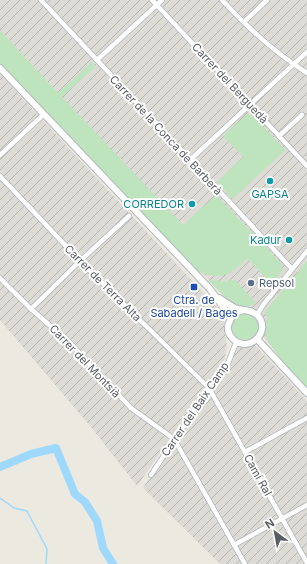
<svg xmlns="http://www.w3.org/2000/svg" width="307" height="564" font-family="Inter,sans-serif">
<defs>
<pattern id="industrial-furrows" width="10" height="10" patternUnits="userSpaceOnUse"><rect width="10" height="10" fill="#dddbd5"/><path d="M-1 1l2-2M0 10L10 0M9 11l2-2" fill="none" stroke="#b6b5b0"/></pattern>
</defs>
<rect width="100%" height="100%" fill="#ece9e0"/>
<!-- industrial -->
<g fill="url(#industrial-furrows)">
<path d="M0 0H307V384L0 58Z"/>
<path d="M0 74 224 315V329L227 346 224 361 137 486 91 427 0 320Z"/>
<path d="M254 344 307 401V564H220L143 488 151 475 227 366 235 345Z"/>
</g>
<!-- green -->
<g fill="#bee4bd">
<path d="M0 30 58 93 92 62 96 66 62 97 183 225 216 195 281 263 283 270 270 286 266 281 267 279 247 258C234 270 229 279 210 275 204 274 200 273 195 270L0 63Z"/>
<path d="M246 115H252L285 150 233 199 217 182 243 157 223 136Z"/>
<path d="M307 261V389C297 378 270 349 266 336 265 331 266 326 266 320L268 319 265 312Z"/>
<path d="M208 280 223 281 235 280 256 303C236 315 221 292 208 280Z"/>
<circle cx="245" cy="327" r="13"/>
</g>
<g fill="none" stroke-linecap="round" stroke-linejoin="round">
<!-- stream -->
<path stroke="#9fd8fd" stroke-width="1.5" d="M0 498 14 508 27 511 47 549 46 564"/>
<!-- river -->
<path stroke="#9fd8fd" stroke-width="8" d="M0 467 31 454 56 448 75 494 85 502 97 521 103 548 113 564"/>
<defs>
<g id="street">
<path d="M41 0 292 269"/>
<path d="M152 0 307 166"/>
<path d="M222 0C247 27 275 53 307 73"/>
<path d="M244 22 267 0"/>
<path d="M97 60 162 0"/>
<path d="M279 136 302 115"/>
<path d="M0 155 44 114"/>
<path d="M190 160 307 52"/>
<path d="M0 176 80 261 209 388 307 563"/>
<path d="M0 278 31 309 70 343 131 408 174 439 245 564"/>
<path d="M31 309 80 261 129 216"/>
<path d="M257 315 263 305 307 251"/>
<path d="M245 452 307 418"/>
<path d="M151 475 209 388 227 366 235 345 238 343"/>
<path d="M234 545 307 505"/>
</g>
<g id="secondary">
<path d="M0 68 210 289 231 318"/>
<path d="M219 298C224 301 229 305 235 308 243 311 252 309 258 316 272 332 248 354 233 339 222 328 231 314 243 310"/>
<path d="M257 339 307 393"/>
</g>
</defs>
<!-- street casing -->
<use href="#street" stroke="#b3b7bb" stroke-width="6"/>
<!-- secondary casing -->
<use href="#secondary" stroke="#b4b8bd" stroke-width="8"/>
<!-- street -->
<use href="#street" stroke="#fff" stroke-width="4.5"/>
<!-- secondary -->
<use href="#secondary" stroke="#fff" stroke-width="6"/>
</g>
<!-- markers -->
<g fill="#0f9aa8" stroke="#fff" stroke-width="1.5">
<circle cx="270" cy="181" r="4"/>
<circle cx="192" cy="204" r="4"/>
<circle cx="289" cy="240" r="4"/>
</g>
<circle fill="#5c6f8a" stroke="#fff" stroke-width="1.5" cx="251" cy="283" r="4"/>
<rect fill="#1a4fb4" stroke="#fff" stroke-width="1.5" x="190" y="283" width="8" height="8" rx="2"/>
<g text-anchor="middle" stroke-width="4" stroke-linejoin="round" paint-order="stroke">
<!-- street labels -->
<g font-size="11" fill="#595d61" stroke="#fff">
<text transform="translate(230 83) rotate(47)" y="4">Carrer del Berguedà</text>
<text transform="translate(166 135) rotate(47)" y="4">Carrer de la Conca de Barberà</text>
<text transform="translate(103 283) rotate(45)" y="4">Carrer de Terra Alta</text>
<text transform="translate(85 361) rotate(46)" y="4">Carrer del Montsià</text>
<text transform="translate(195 409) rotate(-56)" y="4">Carrer del Baix Camp</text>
<text transform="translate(258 475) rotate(61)" y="4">Camí Ral</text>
</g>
<!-- culture labels -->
<g font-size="11" fill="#0d838f" stroke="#fff" text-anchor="end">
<text x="270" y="198" text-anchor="middle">GAPSA</text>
<text x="184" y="208">CORREDOR</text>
<text x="281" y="244">Kadur</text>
</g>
<!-- service labels -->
<g font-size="11" fill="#4e5e75" stroke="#fff" text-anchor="start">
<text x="259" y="287">Repsol</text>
</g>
<!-- transit labels -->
<g font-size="11" fill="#164399" stroke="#fff">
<text x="194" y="304">Ctra. de<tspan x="194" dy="13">Sabadell / Bages</tspan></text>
</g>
</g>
<!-- north arrow -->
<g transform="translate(275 532) rotate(328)" stroke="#ffffff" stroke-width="3" paint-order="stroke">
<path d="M0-3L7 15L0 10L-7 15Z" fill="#595d61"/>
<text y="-6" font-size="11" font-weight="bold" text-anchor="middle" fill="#595d61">N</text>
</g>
</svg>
